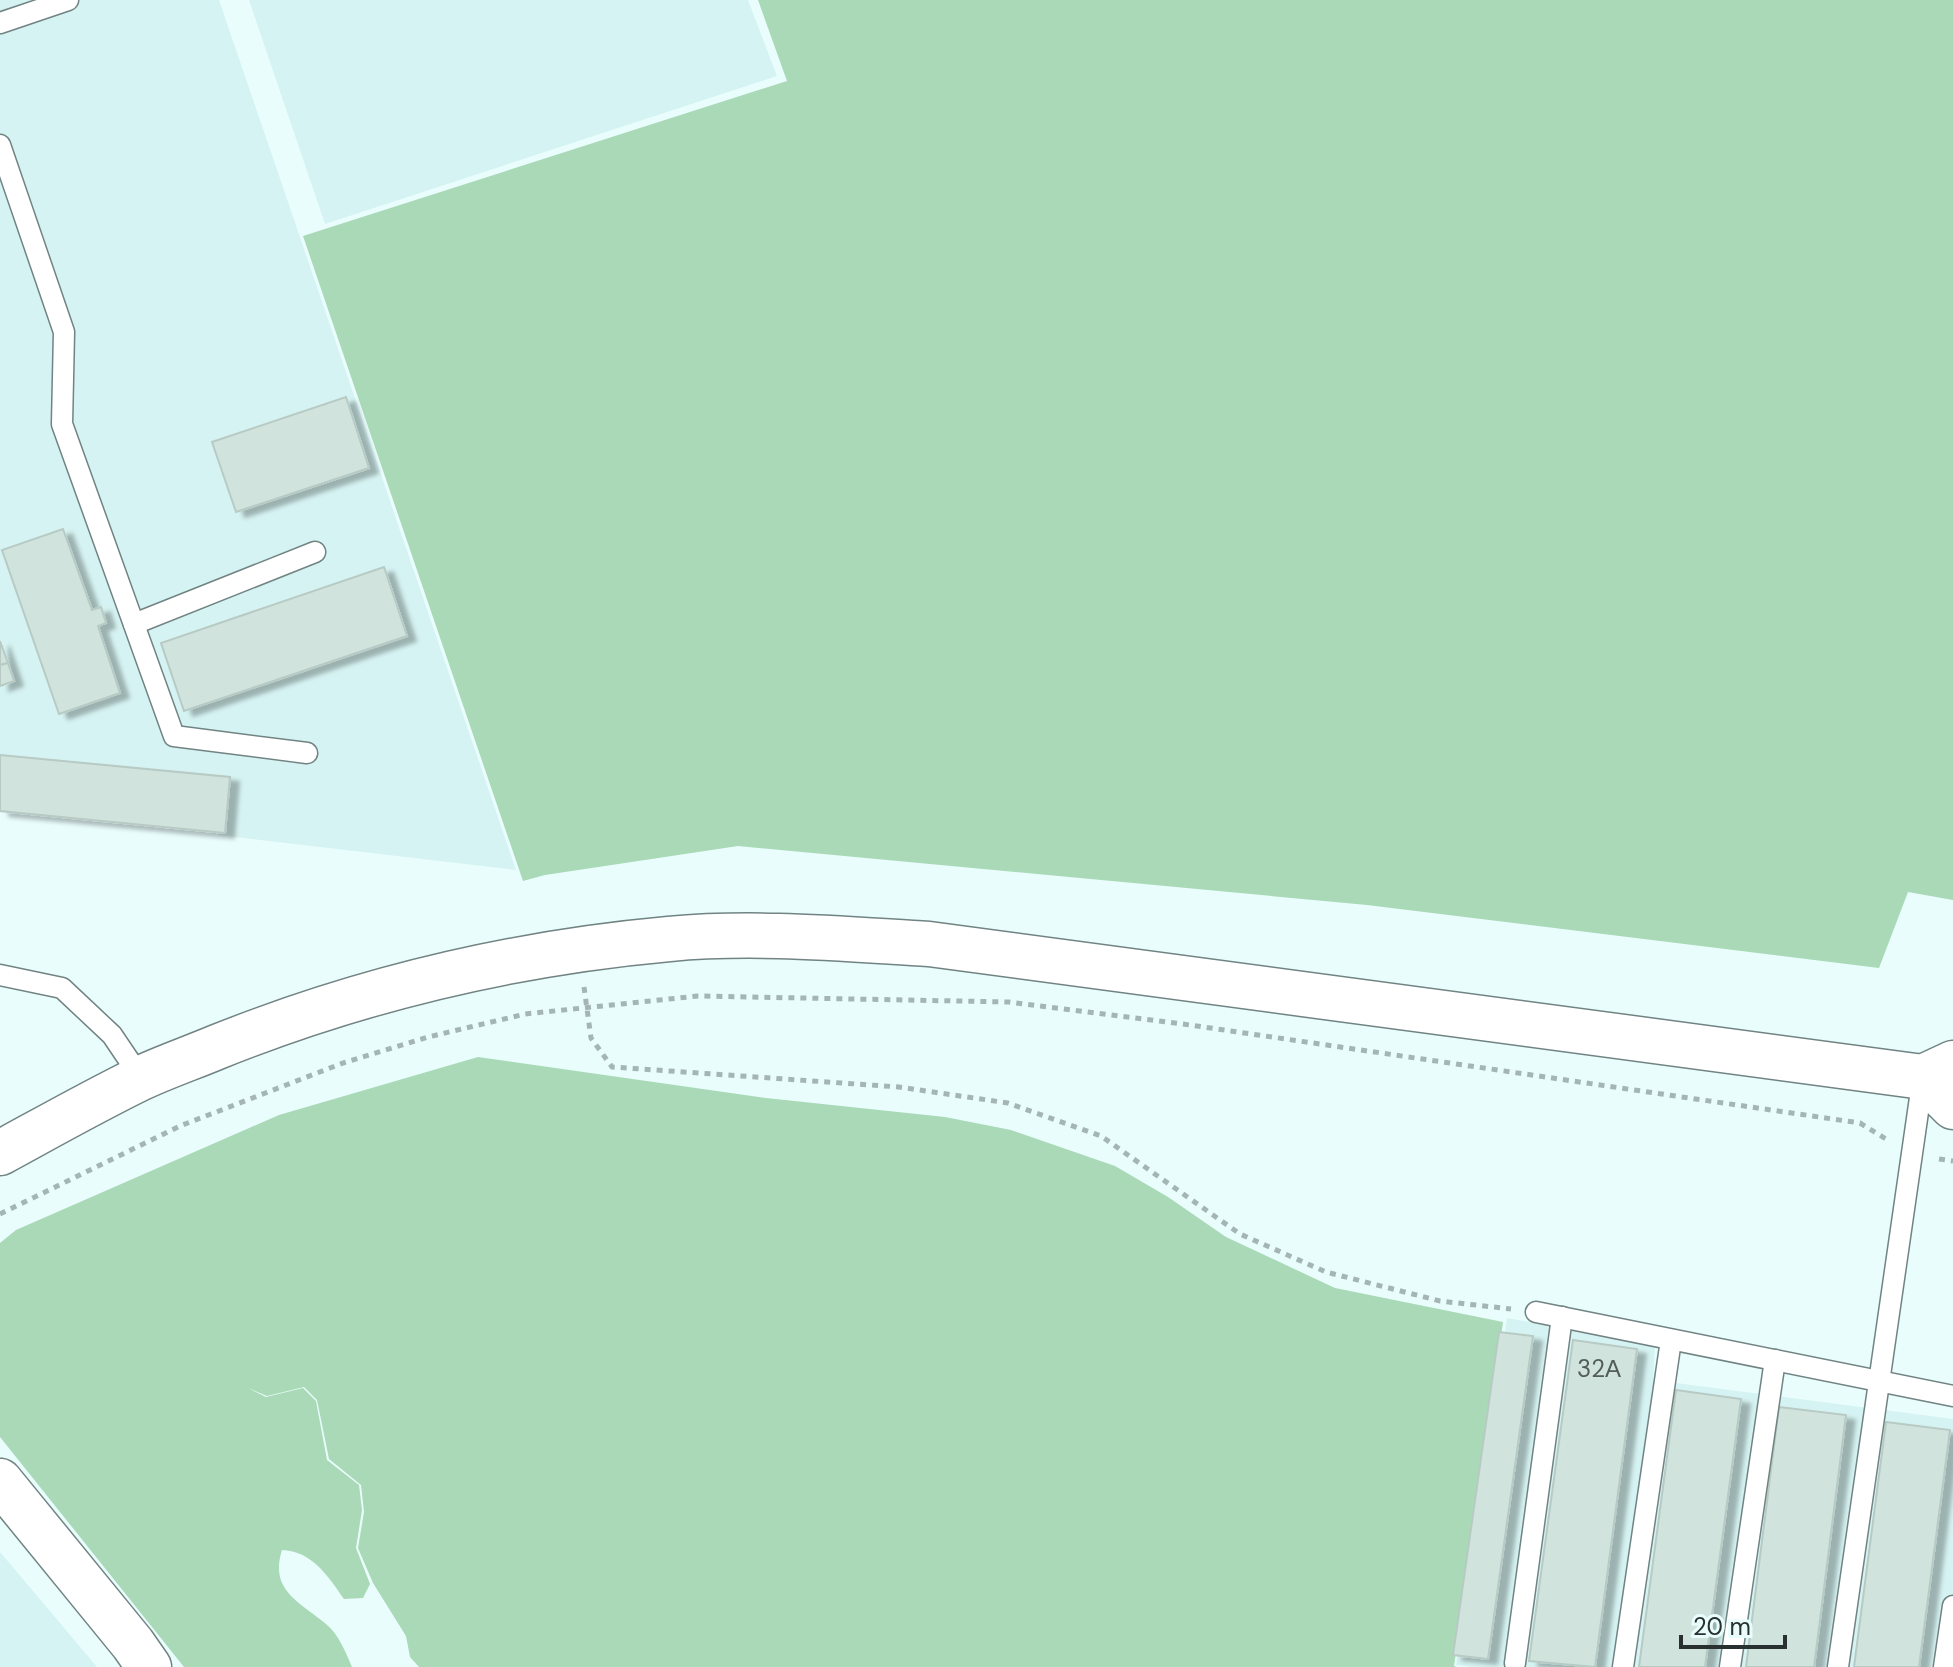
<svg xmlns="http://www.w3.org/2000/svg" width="1953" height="1667" font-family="'DM Sans',sans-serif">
<defs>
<filter id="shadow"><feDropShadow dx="9" dy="5" stdDeviation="2" flood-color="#0004"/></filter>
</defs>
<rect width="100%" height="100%" fill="#e9fdfd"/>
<!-- built -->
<g fill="#d5f3f2">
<path d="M0 0H219L516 870 218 835V832L0 812Z"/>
<path d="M249 0H748L777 76 325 224Z"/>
<path d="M1507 1318 1655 1345 1653 1380 1953 1419V1667H1472L1456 1665Z"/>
<path d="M0 1552 97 1667H0Z"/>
</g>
<!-- green -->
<g fill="#a9d9b6">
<path d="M758 0H1953V900L1908 892 1879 968 1367 905 738 846 545 875 523 881 303 236 787 81Z"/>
<path d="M478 1057 766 1098 945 1117 1011 1130 1115 1166 1168 1197 1226 1237 1335 1288 1503 1322 1454 1666 1457 1667H419L410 1657 406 1636 373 1583 358 1548 364 1512 361 1485 329 1459 317 1400 304 1387 267 1396 248 1388 266 1397 303 1388 316 1401 327 1460 359 1485 362 1510 356 1548 370 1584 363 1598 344 1599C328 1576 312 1551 282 1550 269 1591 300 1602 326 1624 339 1635 345 1651 352 1667H184L0 1437V1243L16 1230 279 1115Z"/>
</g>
<!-- building -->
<g fill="#d1e3dd" stroke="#b8cac4" stroke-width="2" filter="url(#shadow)">
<path d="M346 397 369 468 236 512 212 442Z"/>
<path d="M63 529 92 610 101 607 106 623 98 626 120 693 59 714 2 550Z"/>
<path d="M384 567 407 636 184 711 161 643Z"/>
<path d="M0 641 8 663 0 665Z"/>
<path d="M8 663 14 681 0 686V665Z"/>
<path d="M0 755 230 777 225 833 0 811Z"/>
<path d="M1499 1332 1533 1336 1488 1659 1453 1655Z"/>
<path d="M1573 1340 1637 1349 1595 1667 1529 1661Z"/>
<path d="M1676 1390 1741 1399 1705 1667H1639Z"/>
<path d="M1779 1407 1846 1415 1814 1667H1746Z"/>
<path d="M1886 1422 1950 1430 1919 1667H1854Z"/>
</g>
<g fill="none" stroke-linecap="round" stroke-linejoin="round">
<defs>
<g id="service">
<path d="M0 23 68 0"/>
<path d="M0 145 64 332 62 424 174 736 307 753"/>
<path d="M134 624 315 552"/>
<path d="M0 975 62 988 112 1035 141 1078"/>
<path d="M1536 1312 1953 1396"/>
<path d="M1515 1663 1562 1317"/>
<path d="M1623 1667 1671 1340"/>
<path d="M1730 1667 1775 1360"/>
<path d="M1838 1667 1923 1077"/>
<path d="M1944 1667 1953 1606"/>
</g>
<g id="tertiary">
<path d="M1923 1077 1953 1107"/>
<path d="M0 1153C46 1128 92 1102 139 1079 164 1067 191 1058 217 1047 362 989 514 953 669 939 755 931 843 939 929 944L1923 1077 1953 1063"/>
<path d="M0 1481 133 1644 149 1667"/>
</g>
</defs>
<!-- service casing -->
<use href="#service" stroke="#718383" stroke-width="23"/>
<!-- tertiary casing -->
<use href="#tertiary" stroke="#718383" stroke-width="47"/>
<!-- path -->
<g stroke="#a5b5b5" stroke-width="5" stroke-dasharray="6 6" stroke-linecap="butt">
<path d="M584 987 591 1038 612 1067 899 1087 1008 1103 1101 1136 1240 1234 1326 1272 1440 1301 1511 1309"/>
<path d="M1939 1159 1953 1161"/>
<path d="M0 1214 180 1126 343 1063 428 1037 525 1014 698 996 1009 1002 1183 1024 1860 1123 1886 1139"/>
</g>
<!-- service -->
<use href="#service" stroke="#fff" stroke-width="20"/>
<!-- tertiary -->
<use href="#tertiary" stroke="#fff" stroke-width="44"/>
</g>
<g text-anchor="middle" stroke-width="7" stroke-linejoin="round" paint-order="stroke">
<!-- number labels -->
<g font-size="24" fill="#525d5b">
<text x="1599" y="1377">32А</text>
</g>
</g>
<!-- scale -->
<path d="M1681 1635v12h104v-12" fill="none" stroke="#283030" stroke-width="4"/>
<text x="1693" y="1635" font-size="24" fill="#283030" stroke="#e9fdfd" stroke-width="6" paint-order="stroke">20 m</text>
</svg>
